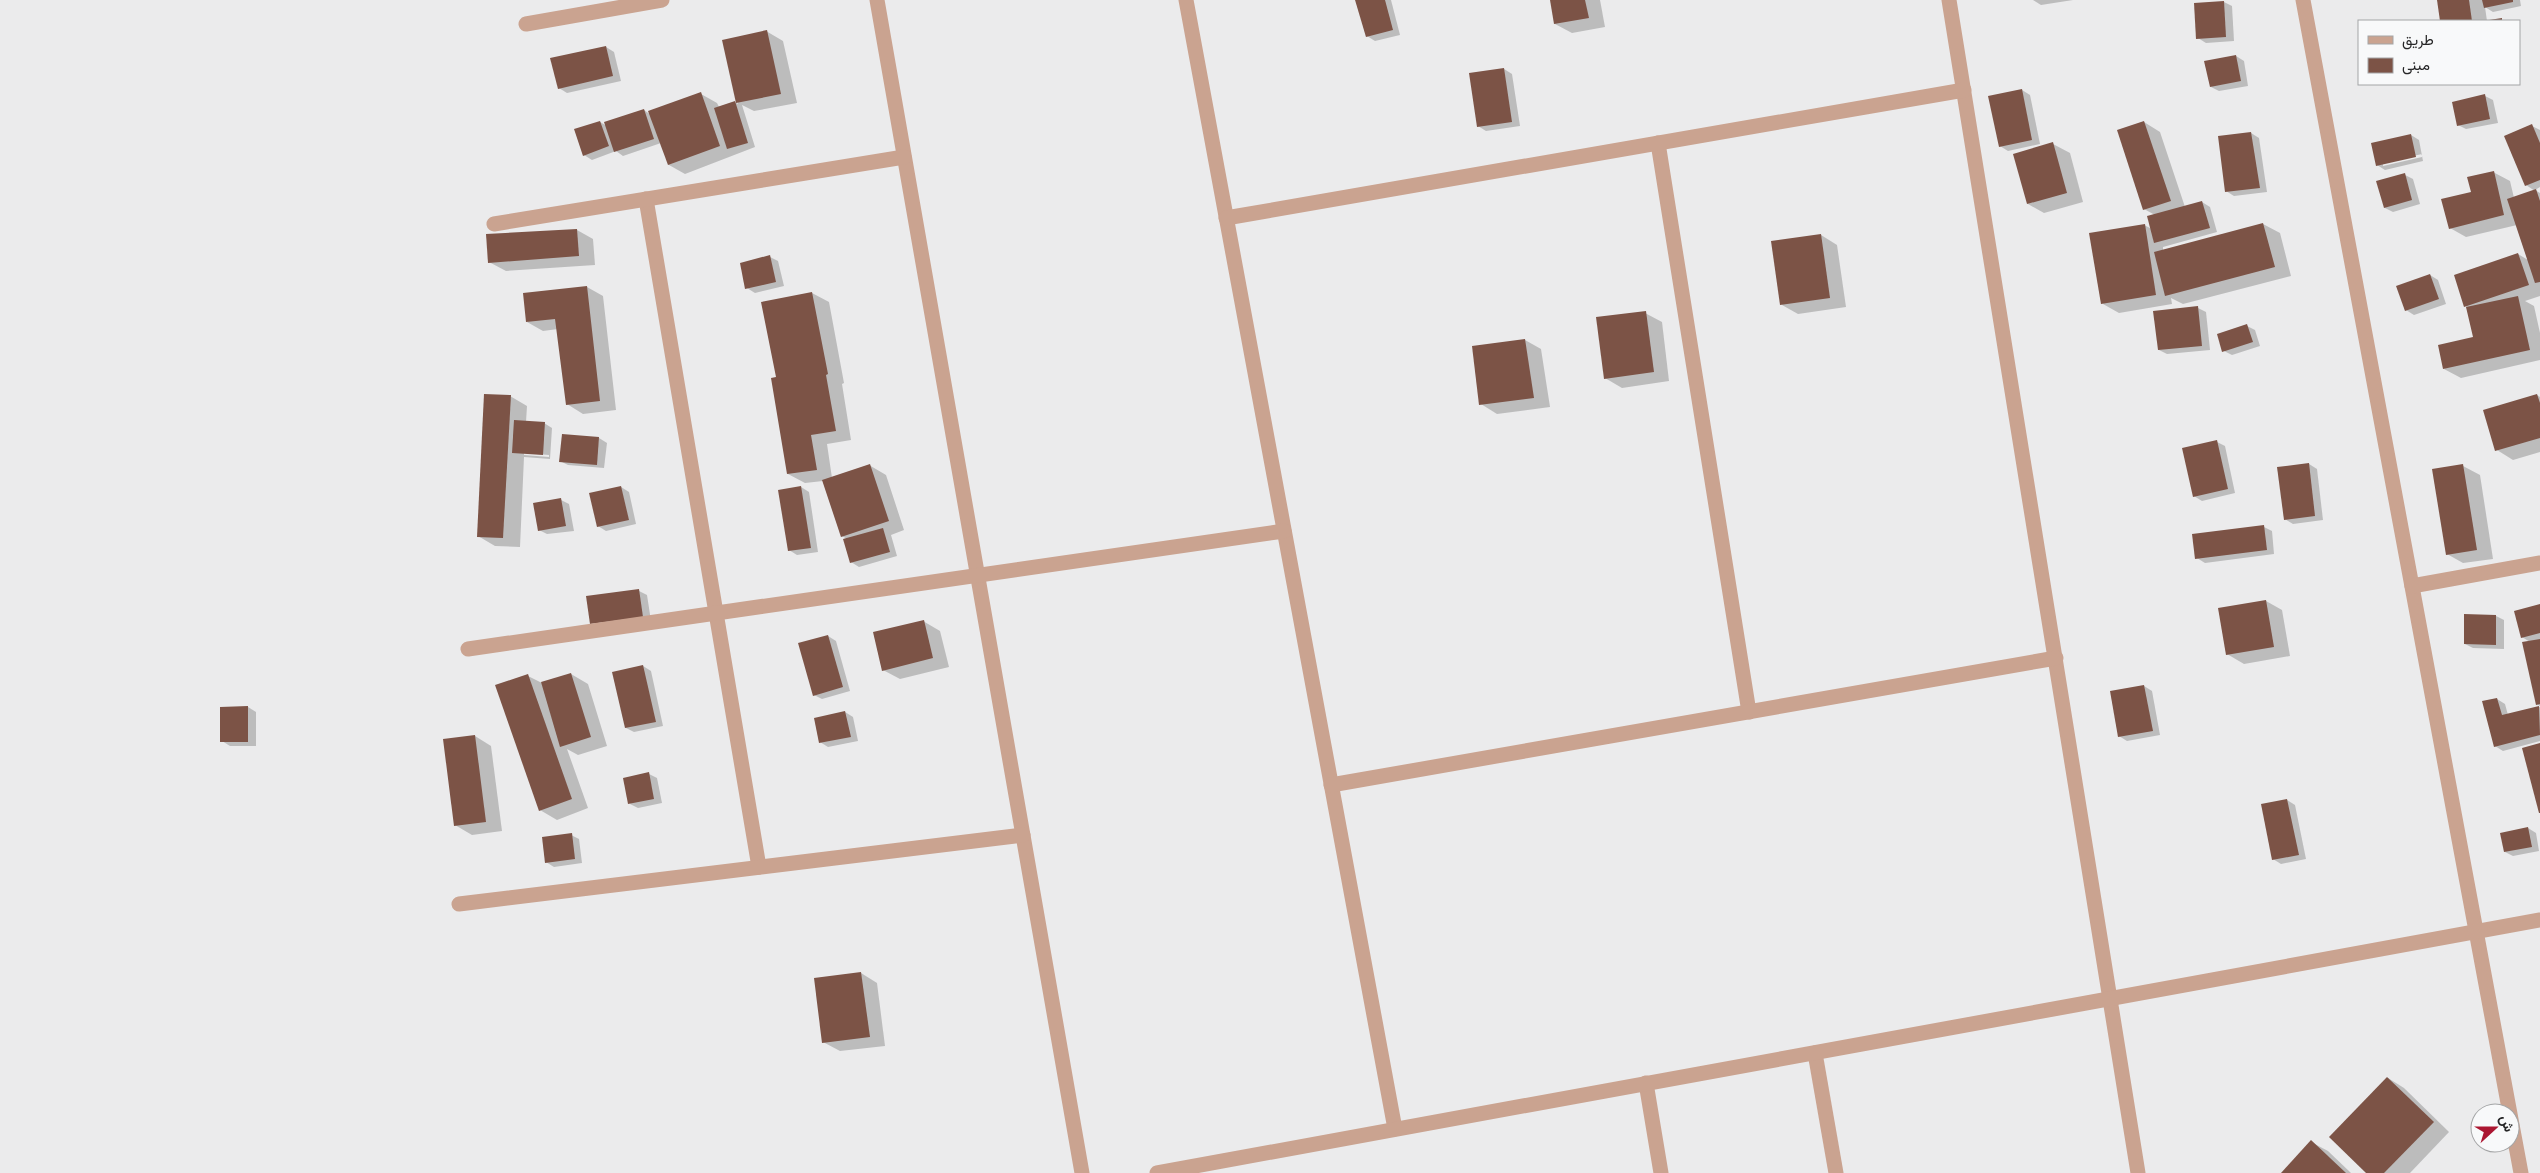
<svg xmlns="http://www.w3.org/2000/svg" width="2540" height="1173" font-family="'PT Sans',Vazirmatn,sans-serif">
<rect width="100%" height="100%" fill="#ebebec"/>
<!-- shadow -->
<g fill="#0003" fill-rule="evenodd">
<path d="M1357 0H1391L1400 35 1375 41 1367 36Z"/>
<path d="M1551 0H1600L1605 27 1572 33 1555 24Z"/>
<path d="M2033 0H2073L2041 5Z"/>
<path d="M2438 0H2520L2521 6 2493 12 2485 7 2487 21H2441Z"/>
<path d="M2224 2 2232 6 2234 41 2206 43 2198 38Z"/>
<path d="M766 31 783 41 797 103 754 111 742 105 755 147 685 174 669 165 661 143 623 156 616 151 592 160 584 155 600 122 607 126 644 110 651 115 701 94 717 103 719 107 735 102 738 104 724 41Z"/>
<path d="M606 47 614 52 621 81 567 93 559 88Z"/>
<path d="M2236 56 2244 61 2248 86 2219 91 2211 87Z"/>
<path d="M1504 69 1512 74 1520 126 1486 131 1478 126Z"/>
<path d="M2022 90 2030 95 2040 144 2008 151 2000 146Z"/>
<path d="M2485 96 2493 100 2498 123 2466 129 2458 125Z"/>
<path d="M2144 122 2160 132 2185 207 2202 202 2210 207 2217 232 2163 247V251L2263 224 2280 233 2291 276 2183 304 2171 298 2172 304 2119 313 2103 304 2144 225 2152 229 2155 215 2144 209Z"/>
<path d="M2532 126 2540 130V187L2535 190 2540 193V296L2525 301 2534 306 2540 333V360L2461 378 2444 369 2475 338 2466 306 2518 254 2528 260 2517 225 2466 237 2450 228 2472 193 2493 172 2510 181 2514 198 2535 191 2526 185Z"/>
<path d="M2251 133 2259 138 2267 192 2234 196 2226 191Z"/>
<path d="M2411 135 2419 140 2423 161 2385 170 2377 165ZM2422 154V157L2383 166V163Z"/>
<path d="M2053 144 2070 153 2083 202 2044 213 2028 204Z"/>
<path d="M2405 175 2413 179 2420 204 2393 212 2385 208Z"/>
<path d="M577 230 593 239 595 265 506 271 489 262Z"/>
<path d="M1821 235 1837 245 1846 307 1798 314 1782 305Z"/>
<path d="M770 257 778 261 784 286 755 293 747 288Z"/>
<path d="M2430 275 2438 280 2446 304 2414 315 2406 310Z"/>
<path d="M587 287 603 296 616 410 583 414 567 404 558 329 543 331 527 322Z"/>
<path d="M812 293 829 302 844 383 842 384 851 440 827 444 832 478 869 465 886 475 904 530 891 535 897 556 859 567 851 562 847 539 842 536 823 481 805 483 788 474 778 378Z"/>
<path d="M2198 308 2206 312 2210 350 2167 354 2159 350 2154 313Z"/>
<path d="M1645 313 1662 322 1669 381 1622 388 1605 378Z"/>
<path d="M2247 326 2255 330 2260 346 2232 355 2224 351Z"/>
<path d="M1525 340 1541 349 1550 407 1497 414 1481 404Z"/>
<path d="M2537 395 2540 397V452L2513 460 2497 450Z"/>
<path d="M510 396 527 406 526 422 544 423 552 428 550 459 524 457 520 547 495 546 478 536ZM524 453 549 455V457L524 455Z"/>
<path d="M599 438 607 443 604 468 568 465 560 461Z"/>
<path d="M2217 442 2225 446 2235 493 2202 501 2194 496Z"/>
<path d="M2309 464 2317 469 2323 520 2293 524 2285 519Z"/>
<path d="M2463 466 2480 475 2493 559 2463 563 2447 554Z"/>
<path d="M621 487 629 492 636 524 606 531 598 526Z"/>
<path d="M801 487 809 492 818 552 797 555 789 550Z"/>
<path d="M561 500 569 504 574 531 547 534 539 530Z"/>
<path d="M2264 527 2272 531 2274 554 2205 563 2197 558Z"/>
<path d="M639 591 647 595 651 621 599 628Z"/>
<path d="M2266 601 2282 610 2290 656 2244 664 2227 654Z"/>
<path d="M2540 605V706L2537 704 2530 642 2522 637Z"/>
<path d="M2496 616 2504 620V649L2473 648 2465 644Z"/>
<path d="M923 621 940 631 949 667 900 679 883 670Z"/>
<path d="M828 636 836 641 850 691 822 699 814 695Z"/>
<path d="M643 666 651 671 663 726 634 732 626 728Z"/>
<path d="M571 674 588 684 607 746 578 755 567 749 588 808 557 820 540 810 528 676 542 683Z"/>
<path d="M2144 686 2152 691 2160 735 2127 741 2119 736 2111 692Z"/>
<path d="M2497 699 2505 704 2508 715 2540 707V741L2503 751 2495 746 2483 702Z"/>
<path d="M248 707 256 712V746H230L222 741Z"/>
<path d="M845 712 853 717 858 741 828 747 820 742Z"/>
<path d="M475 736 491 746 502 831 472 835 455 825Z"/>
<path d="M649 774 657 778 662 803 638 808 630 804Z"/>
<path d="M2287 800 2295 805 2306 859 2281 864 2273 859 2262 805Z"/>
<path d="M2528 828 2536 833 2539 851 2513 856 2505 852Z"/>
<path d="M571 835 579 839 582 863 554 867 546 862Z"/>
<path d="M861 973 877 983 885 1046 840 1051 823 1042Z"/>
<path d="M2388 1078 2404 1088 2449 1132 2410 1173H2368Z"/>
<path d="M2311 1142 2328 1151 2351 1173H2282Z"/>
</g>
<!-- building -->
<g fill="#7c5346">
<path d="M1355 0H1385L1393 30 1366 37Z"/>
<path d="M1550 0H1585L1589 18 1554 24Z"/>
<path d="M2437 0H2469L2472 21H2440Z"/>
<path d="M2482 0H2513V2L2484 8Z"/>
<path d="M2224 1 2226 37 2196 39 2194 3Z"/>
<path d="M2502 18V21H2489V20Z"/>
<path d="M767 30 781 94 736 103 722 40Z"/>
<path d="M606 46 613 76 558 89 550 58Z"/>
<path d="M2236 55 2241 81 2210 87 2204 61Z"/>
<path d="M1504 68 1512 122 1477 127 1469 73Z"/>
<path d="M2022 89 2032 140 1999 147 1988 96Z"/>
<path d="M701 92 720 146 668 165 648 111Z"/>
<path d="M2485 94 2490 119 2457 126 2452 102Z"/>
<path d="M735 101 748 143 727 149 714 108Z"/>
<path d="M644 109 654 139 614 152 604 122Z"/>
<path d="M600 121 609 146 583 156 574 129Z"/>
<path d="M2144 121 2171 201 2143 210 2117 130Z"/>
<path d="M2532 124 2540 143V180L2525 186 2504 136Z"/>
<path d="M2251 132 2260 188 2225 192 2218 136Z"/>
<path d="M2411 134 2416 157 2376 166 2371 143Z"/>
<path d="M2053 142 2067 193 2027 204 2013 154Z"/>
<path d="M2494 171 2504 215 2449 229 2441 199 2471 192 2467 177Z"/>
<path d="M2405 173 2412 200 2384 208 2376 181Z"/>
<path d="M2536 189 2540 201V282L2535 283 2507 199Z"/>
<path d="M2202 201 2210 228 2154 243 2147 216Z"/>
<path d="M2263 223 2275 267 2165 296 2154 252Z"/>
<path d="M2145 224 2156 295 2101 304 2089 233Z"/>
<path d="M577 229 579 256 488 263 486 234Z"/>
<path d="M1821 234 1830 298 1780 305 1771 241Z"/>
<path d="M2518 253 2529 285 2464 307 2454 275Z"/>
<path d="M770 255 776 282 745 289 740 263Z"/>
<path d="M2430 274 2439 299 2405 311 2396 286Z"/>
<path d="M587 286 600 401 566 405 555 319 526 322 523 293Z"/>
<path d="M812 292 828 374 826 375 836 431 811 435 817 470 787 474 771 378 776 377 761 302Z"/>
<path d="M2518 296 2530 350 2443 369 2438 345 2473 337 2466 307Z"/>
<path d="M2198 306 2202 346 2158 350 2153 311Z"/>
<path d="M1646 311 1654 372 1604 379 1596 317Z"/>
<path d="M2247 324 2253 342 2222 352 2217 334Z"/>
<path d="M1525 339 1534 398 1479 405 1472 346Z"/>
<path d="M484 394 511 395 503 538 477 537Z"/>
<path d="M2537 394 2540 403V438L2495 451 2483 410Z"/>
<path d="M514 420 545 422 543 455 512 453Z"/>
<path d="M562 434 599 437 597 465 559 462Z"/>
<path d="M2217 440 2228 489 2193 497 2182 448Z"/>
<path d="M2309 463 2315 516 2284 520 2277 467Z"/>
<path d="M870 464 889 521 841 537 822 480Z"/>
<path d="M2463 464 2477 550 2446 555 2432 469Z"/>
<path d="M621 486 629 520 597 527 589 493Z"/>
<path d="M801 486 811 548 788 551 778 490Z"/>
<path d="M561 498 566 526 538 531 533 503Z"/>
<path d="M2264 525 2267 550 2195 559 2192 534Z"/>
<path d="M883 528 890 552 850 563 843 539Z"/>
<path d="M639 589 643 617 590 624 586 596Z"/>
<path d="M2266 600 2274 647 2226 655 2218 608Z"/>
<path d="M2540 604V633L2521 638 2514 611Z"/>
<path d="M2464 614 2496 615V645L2464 644Z"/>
<path d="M924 620 933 658 882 671 873 632Z"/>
<path d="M828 635 843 687 813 696 798 643Z"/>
<path d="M2540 639V704L2536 705 2522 642Z"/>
<path d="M643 665 656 722 625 728 612 672Z"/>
<path d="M571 673 591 737 560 747 541 682Z"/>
<path d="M528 674 572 799 539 811 495 685Z"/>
<path d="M2144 685 2153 731 2118 737 2110 691Z"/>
<path d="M2497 698 2502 715 2539 706 2540 735 2494 747 2482 701Z"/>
<path d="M248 706V742H220V707Z"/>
<path d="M845 711 851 737 819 743 814 718Z"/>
<path d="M475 735 486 822 454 826 443 739Z"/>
<path d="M2540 743V813H2539L2522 748Z"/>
<path d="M649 772 654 799 628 804 623 778Z"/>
<path d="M2287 799 2299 855 2272 860 2261 804Z"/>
<path d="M2528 827 2532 847 2504 852 2500 833Z"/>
<path d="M572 833 575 859 545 863 542 837Z"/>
<path d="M861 972 870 1037 822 1043 814 978Z"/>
<path d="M2387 1077 2434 1122 2384 1173H2366L2329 1137Z"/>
<path d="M2311 1140 2346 1173H2281Z"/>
</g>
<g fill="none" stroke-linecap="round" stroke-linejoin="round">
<!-- minor -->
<g stroke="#caa390" stroke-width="15">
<path d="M877 0 1082 1173"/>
<path d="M1186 0 1395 1129"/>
<path d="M1949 0 2138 1173"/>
<path d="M2303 0 2521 1173"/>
<path d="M526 24 662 0"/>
<path d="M1658 143 1749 712"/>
<path d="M646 199 759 867"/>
<path d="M1226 218 1964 90"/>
<path d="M494 224 904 157"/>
<path d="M2412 586 2540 563"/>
<path d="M468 649 1284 531"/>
<path d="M1331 785 2056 658"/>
<path d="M459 904 1023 835"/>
<path d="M1815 1053 1836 1173"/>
<path d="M1646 1083 1661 1173"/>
<path d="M1157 1173 2540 920"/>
</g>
</g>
<!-- legend -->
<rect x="2358" y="20" width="162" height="65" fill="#f8f9fa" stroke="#a4a5a6"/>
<rect x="2368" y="36" width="25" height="8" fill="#caa390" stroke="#a4a5a6"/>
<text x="2402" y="45" font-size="15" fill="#262627">طريق</text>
<rect x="2368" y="58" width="25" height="15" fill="#7c5346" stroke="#a4a5a6"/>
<text x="2402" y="70" font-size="15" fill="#262627">مبنى</text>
<!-- north arrow -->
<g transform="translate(2495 1128) rotate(69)"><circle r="24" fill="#f8f9fa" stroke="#a4a5a6"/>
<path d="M0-4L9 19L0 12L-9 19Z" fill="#ab1631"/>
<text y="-8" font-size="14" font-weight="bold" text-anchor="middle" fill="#262627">ش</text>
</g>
</svg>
